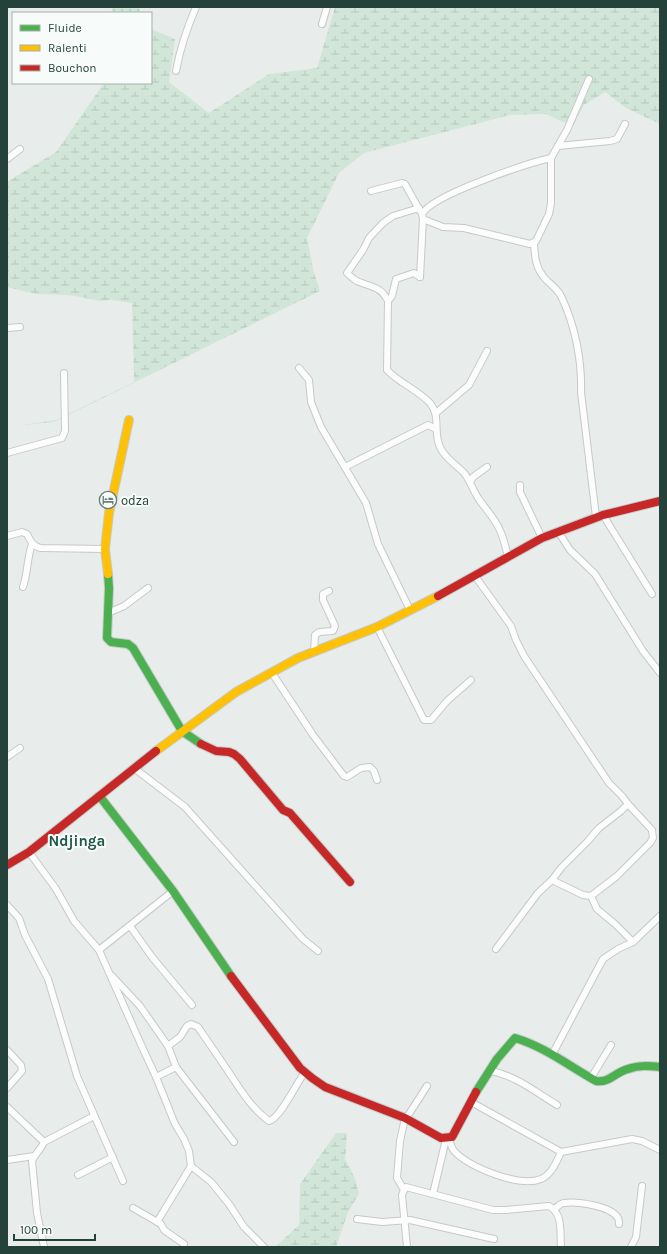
<svg xmlns="http://www.w3.org/2000/svg" width="667" height="1254" font-family="Karla,sans-serif">
<defs>
<pattern id="grass-dots" width="8" height="8" patternUnits="userSpaceOnUse"><rect width="8" height="8" fill="#d1e6d8"/><path d="M2 2h.1M6 6h.1" fill="none" stroke="#b3c6ba" stroke-width="1.8" stroke-linecap="round"/></pattern>
<pattern id="wetland-marsh" width="20" height="14" patternUnits="userSpaceOnUse"><rect width="20" height="14" fill="#d1e6d8"/><path d="M1 5h8M5 5V1M11 12h8M15 12V8" fill="none" stroke="#b3c6ba"/></pattern>
</defs>
<rect width="100%" height="100%" fill="#e8edeb"/>
<!-- grass -->
<path fill="url(#grass-dots)" d="M111 7H139L141 13H113Z"/>
<!-- wetland -->
<g fill="url(#wetland-marsh)">
<path d="M335 7H660V124L626 108 605 92 584 105 573 126 545 114 510 115 364 153 339 173 307 238 314 273 320 291 54 422 22 425 56 420 134 382 132 303 111 300 101 301 69 295 36 294 7 287V182L56 152 104 83H151V29L175 39 169 82 209 113 269 74 317 68Z"/>
<path d="M336 1133H347L345 1159 355 1178 359 1194 348 1212 336 1247H275L299 1225 300 1184Z"/>
</g>
<g fill="none" stroke-linecap="round" stroke-linejoin="round">
<defs>
<g id="street">
<path d="M322 24 327 7"/>
<path d="M176 71C180 49 187 28 196 7"/>
<path d="M558 146 610 141 617 139 625 124"/>
<path d="M7 159 20 149"/>
<path d="M371 191 402 183 405 184 420 211"/>
<path d="M423 219 443 227 464 228 530 244 536 241 549 214 551 203V158L567 130 589 79"/>
<path d="M534 244C535 255 535 266 543 276 548 283 557 288 561 296 575 325 582 360 581 392L596 517"/>
<path d="M420 277 414 273 396 279 392 296 388 301 387 370C399 383 418 390 430 403 441 416 433 433 440 447 445 459 457 465 465 474 470 481 473 490 478 498 484 507 491 514 496 523 503 533 505 545 508 557"/>
<path d="M420 277 423 219 422 214C432 195 528 163 551 158"/>
<path d="M388 301C381 286 370 287 357 281 353 279 350 276 347 273L363 250 369 238 383 223 393 216 419 208"/>
<path d="M7 328 20 327"/>
<path d="M299 368 309 380 311 402 321 427 366 503 378 544 410 610"/>
<path d="M436 413 469 385 487 351"/>
<path d="M7 453 62 438 65 431 64 373"/>
<path d="M345 467 428 425 436 429"/>
<path d="M470 482 473 477 487 467"/>
<path d="M520 485V492L542 538"/>
<path d="M603 515 652 594"/>
<path d="M558 531 570 550 595 574 643 651 660 673"/>
<path d="M7 536 22 532 27 534C30 540 33 547 41 548L105 549"/>
<path d="M475 576 511 626 516 640 524 656 609 783 622 796 628 804 652 830 653 838 650 843 617 876 591 896"/>
<path d="M23 587C28 572 27 558 32 544"/>
<path d="M108 613 124 606 148 588"/>
<path d="M377 627 424 720H431L447 701 471 680"/>
<path d="M314 652 315 635 319 632 333 631 335 626 323 600V594L329 591"/>
<path d="M272 673 313 735 344 776 347 777 361 768 370 767 374 771 377 780"/>
<path d="M7 757 20 748"/>
<path d="M134 768 185 807 303 939 318 951"/>
<path d="M29 852 56 889 74 921 99 950 143 1049 156 1077 175 1124 184 1139 189 1151 191 1166 157 1222"/>
<path d="M552 880 583 895 591 896 597 909 615 924 633 942"/>
<path d="M7 905 19 918 25 935 48 979 77 1076 123 1181"/>
<path d="M130 926 152 957 192 1005"/>
<path d="M496 949 538 893 552 880 561 868 588 841 599 828 621 811 628 804"/>
<path d="M99 950 173 891"/>
<path d="M112 976 140 1006 168 1046 176 1067 234 1142"/>
<path d="M168 1046 180 1037 187 1026 191 1024 198 1027C208 1042 218 1056 228 1071 240 1089 251 1108 269 1121 280 1119 297 1082 305 1072"/>
<path d="M7 1050 21 1065 22 1071 7 1088"/>
<path d="M553 1053 603 959 618 949 633 942 660 916"/>
<path d="M489 1071C514 1074 537 1093 557 1105"/>
<path d="M156 1077 176 1067"/>
<path d="M591 1078 611 1045"/>
<path d="M471 1102 561 1152 632 1139 642 1141 660 1150"/>
<path d="M7 1107 44 1142C41 1150 35 1153 32 1161L37 1213 44 1247"/>
<path d="M449 1138C450 1143 451 1148 455 1152 470 1167 519 1188 541 1179 552 1174 556 1163 561 1152"/>
<path d="M44 1142 94 1116"/>
<path d="M7 1160 34 1156"/>
<path d="M191 1166 211 1182 229 1204 244 1227 264 1247"/>
<path d="M78 1175 113 1157"/>
<path d="M404 1190 397 1178 400 1141 405 1118 409 1114 427 1086"/>
<path d="M433 1194 446 1139"/>
<path d="M133 1208 161 1224 164 1230 184 1244"/>
<path d="M554 1209C557 1207 561 1203 564 1203 577 1201 611 1206 618 1218 619 1220 619 1222 619 1224"/>
<path d="M357 1219 382 1222 410 1220 494 1239"/>
<path d="M407 1247 402 1195 404 1190 406 1187 493 1210H506L549 1206C563 1213 560 1233 561 1247"/>
<path d="M631 1247 636 1237 642 1186"/>
</g>
<g id="fast">
<path d="M108 574 109 588 107 638 111 642 128 644 133 648 182 731 201 744"/>
<path d="M98 797 101 798 173 891 231 976"/>
<path d="M476 1092 497 1059 515 1038C545 1047 569 1066 596 1081 610 1083 615 1072 628 1069 638 1065 649 1066 660 1067"/>
</g>
<g id="slow">
<path d="M108 574 105 549 109 513 129 420"/>
<path d="M156 751 236 692 298 658 377 627 438 596"/>
</g>
<g id="jam">
<path d="M438 596 542 538 603 515 660 501"/>
<path d="M201 744 216 751 229 752 234 754 240 759 283 810 290 813 350 882"/>
<path d="M7 865 29 852 156 751"/>
<path d="M231 976 300 1068 312 1078 325 1087 405 1118 441 1138 452 1137 476 1092"/>
</g>
</defs>
<!-- street casing -->
<use href="#street" stroke="#c5cac8" stroke-width="8"/>
<!-- fast casing -->
<use href="#fast" stroke="#c3cbc8" stroke-width="10"/>
<!-- slow casing -->
<use href="#slow" stroke="#c3cbc8" stroke-width="10"/>
<!-- jam casing -->
<use href="#jam" stroke="#c3cbc8" stroke-width="10"/>
<!-- street -->
<use href="#street" stroke="#fcfcfc" stroke-width="6"/>
<!-- fast -->
<use href="#fast" stroke="#4caf50" stroke-width="8"/>
<!-- slow -->
<use href="#slow" stroke="#ffc107" stroke-width="8"/>
<!-- jam -->
<use href="#jam" stroke="#c62828" stroke-width="8"/>
</g>
<!-- icons -->
<defs>
<symbol id="hotel-ring" viewBox="-11 -11 22 22"><circle r="9.5" fill="#f7fbf9" stroke="#697e78" stroke-width="1.5"/><path d="M-6-4.5h1.5V1H6V5H4.5V3h-9V5H-6ZM-4 0a1.8 1.8 0 1 1 3.6 0ZM.5 0V-2.5h3Q6-2.5 6 0Z" fill="#697e78"/></symbol>
</defs>
<g fill-rule="evenodd">
<use href="#hotel-ring" x="98" y="490" width="20" height="20"/>
</g>
<g text-anchor="middle" stroke-width="4" stroke-linejoin="round" paint-order="stroke">
<!-- poi labels -->
<g font-size="13" fill="#24423a" stroke="#f7fbf9" text-anchor="start">
<text x="121" y="505">odza</text>
</g>
<!-- quarter labels -->
<g font-size="15" font-weight="bold" fill="#1f5548" stroke="#f7fbf9">
<text x="77" y="846">Ndjinga</text>
</g>
</g>
<!-- border -->
<rect width="667" height="1254" fill="none" stroke="#24423a" stroke-width="16"/>
<!-- legend -->
<rect x="12" y="12" width="140" height="72" fill="#f7fbf9" stroke="#a3b1ad"/>
<rect x="20" y="25" width="20" height="6" fill="#4caf50" stroke="#a3b1ad"/>
<text x="48" y="32" font-size="12" fill="#24423a">Fluide</text>
<rect x="20" y="45" width="20" height="6" fill="#ffc107" stroke="#a3b1ad"/>
<text x="48" y="52" font-size="12" fill="#24423a">Ralenti</text>
<rect x="20" y="65" width="20" height="6" fill="#c62828" stroke="#a3b1ad"/>
<text x="48" y="72" font-size="12" fill="#24423a">Bouchon</text>
<!-- scale -->
<path d="M14 1234v6h81v-6" fill="none" stroke="#24423a" stroke-width="2"/>
<text x="20" y="1234" font-size="12" fill="#24423a" stroke="#f7fbf9" stroke-width="3" paint-order="stroke">100 m</text>
</svg>
